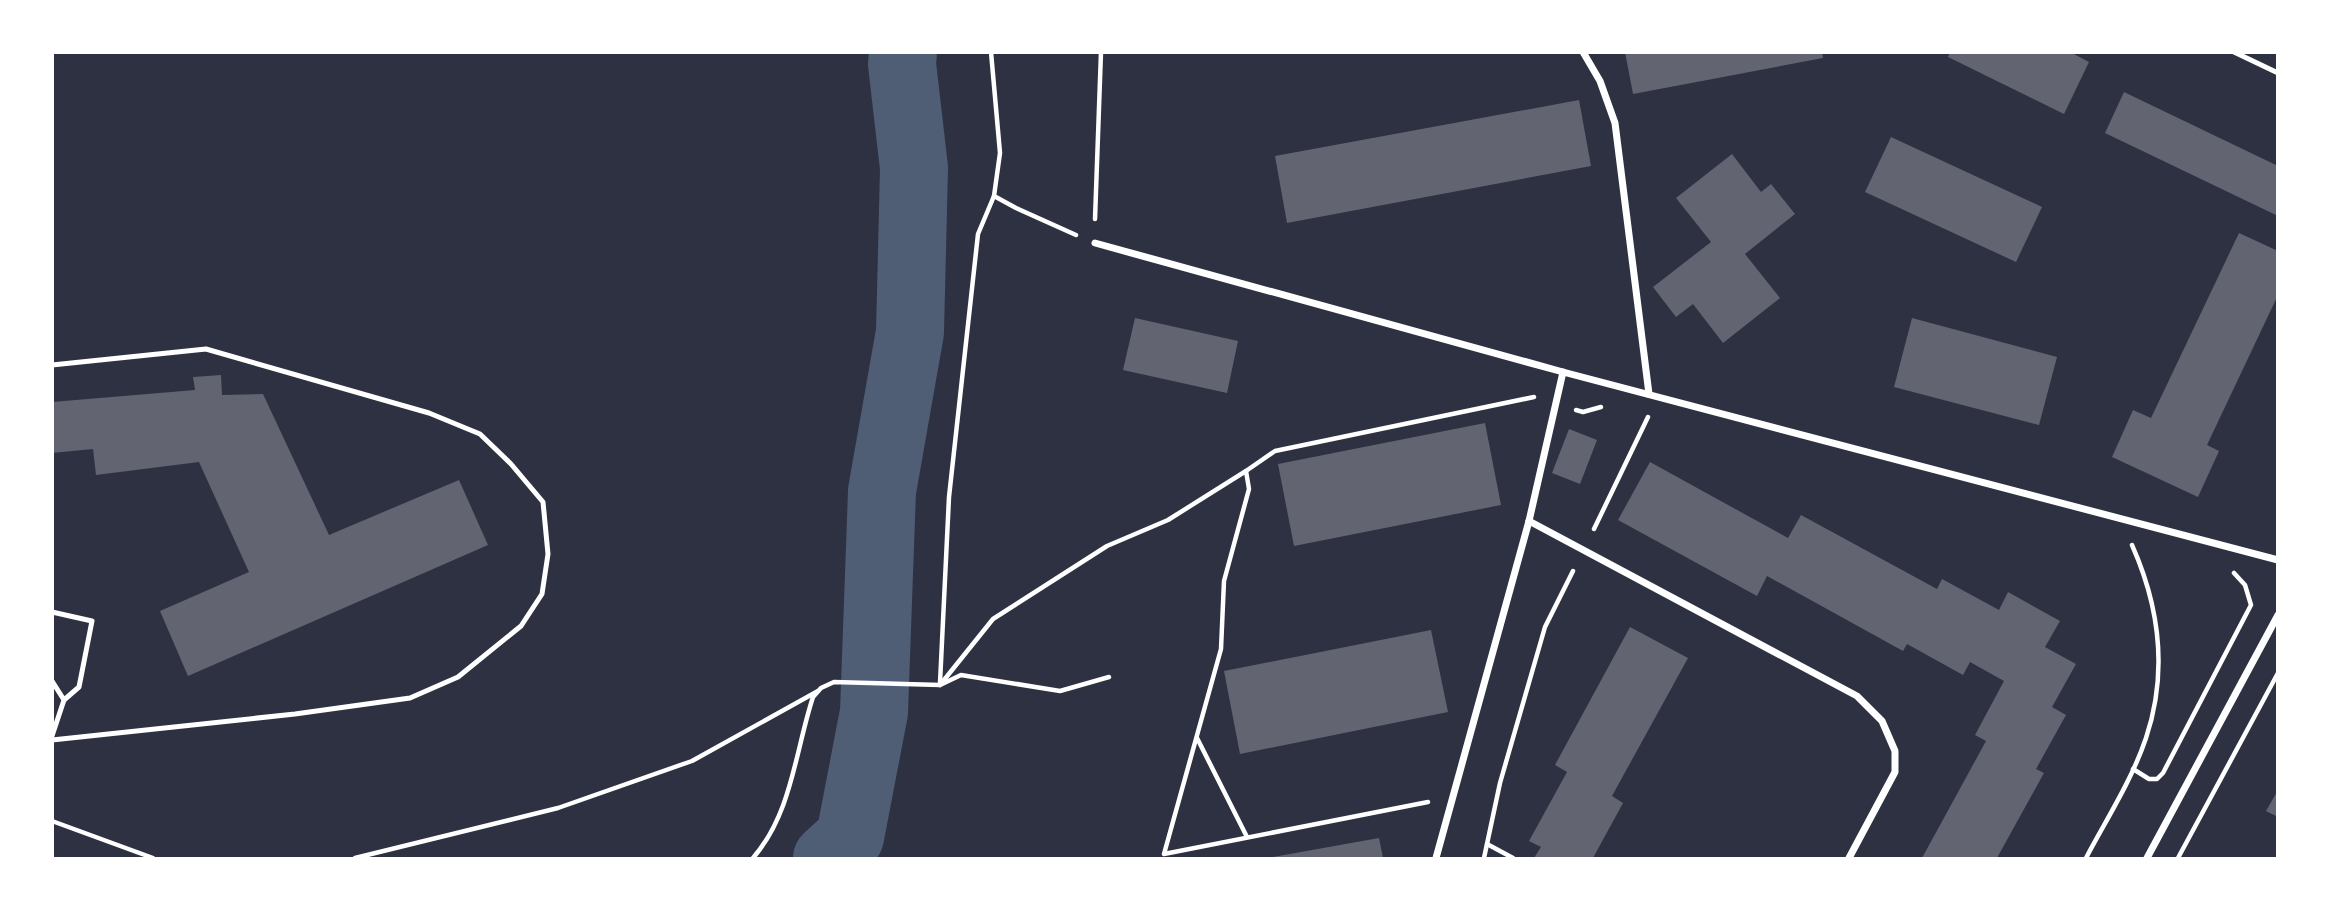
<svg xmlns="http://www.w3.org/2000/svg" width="2330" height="911" font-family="'Asap Condensed',sans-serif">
<rect width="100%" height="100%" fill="#2d3142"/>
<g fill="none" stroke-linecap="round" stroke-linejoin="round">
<!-- river -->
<path stroke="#4f5d75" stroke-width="68" d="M827 858 850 837 874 712 882 491 910 332 914 168 902 64 903 52"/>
</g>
<!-- building -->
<g fill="#626471">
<path d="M1625 52H1822L1823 58 1633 94Z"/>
<path d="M1950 52H2070L2089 62 2064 114 1948 57Z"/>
<path d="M2124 92 2278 166V216L2105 133Z"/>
<path d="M1579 100 1591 166 1287 223 1275 156Z"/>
<path d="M1891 137 2042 207 2016 262 1865 192Z"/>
<path d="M1732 154 1761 192 1771 184 1795 214 1745 254 1780 298 1723 343 1693 304 1676 317 1653 287 1711 242 1676 198Z"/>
<path d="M2239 233 2278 251V295L2207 445 2219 451 2198 497 2112 457 2133 410 2151 418Z"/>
<path d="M1135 318 1238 341 1227 393 1123 370Z"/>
<path d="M1912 318 2057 357 2039 425 1894 387Z"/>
<path d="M221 375 222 395 263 394 329 535 459 480 488 545 188 676 160 611 249 572 199 462 96 475 93 449 52 453V402L195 390 193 377Z"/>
<path d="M1485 423 1501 505 1294 546 1278 464Z"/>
<path d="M1569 429 1597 440 1580 484 1552 473Z"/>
<path d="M1650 462 1788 538 1801 515 1937 589 1942 579 1999 610 2008 592 2060 621 2045 647 2076 664 2052 707 2066 715 2036 769 2044 773 1997 858H1922L1986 741 1975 735 2004 681 1970 662 1963 675 1907 644 1903 651 1767 576 1757 596 1618 520Z"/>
<path d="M1630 627 1688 658 1612 796 1623 803 1593 858H1534L1541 847 1529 841 1567 772 1555 765Z"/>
<path d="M1431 630 1448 712 1240 754 1224 671Z"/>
<path d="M2278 790V817L2266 811Z"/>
<path d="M1379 838 1383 858H1274L1273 857Z"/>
</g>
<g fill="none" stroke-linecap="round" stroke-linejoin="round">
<!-- path -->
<g stroke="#fff" stroke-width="4.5">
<path d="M994 196 1016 208 1076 235"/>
<path d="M1095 219 1101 52"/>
<path d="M1576 410 1583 412 1601 407"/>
<path d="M1246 471 1249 489 1224 581 1221 649 1164 854 1428 802"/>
<path d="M1594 529 1648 417"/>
<path d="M940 683 949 497 978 234 994 196 1000 153 991 52"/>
<path d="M940 685 993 619 1107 546 1168 520 1246 471 1275 451 1534 397"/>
<path d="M1197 738 1247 837"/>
<path d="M2133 769 2149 779H2157L2163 773 2251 605 2245 585 2234 573"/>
<path d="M52 821 153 858"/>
<path d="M1487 844 1513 858"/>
<path d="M355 858 558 808 692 761 818 691"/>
<path d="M753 858C792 813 795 752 813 697L821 688 834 682 940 685 961 675 1060 691 1109 677"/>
<path d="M1484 858 1500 783 1545 627 1573 571"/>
<path d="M2086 858C2106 820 2132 780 2146 738 2168 672 2160 608 2132 545"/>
<path d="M2178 858 2278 673"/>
</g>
<!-- service -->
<g stroke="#fff" stroke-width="5">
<path d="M2234 52 2278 73"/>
<path d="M52 365 206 349 429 413 480 434 511 464 543 502 548 554 542 594 521 626 458 677 410 698 295 714 52 740"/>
<path d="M52 612 92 621 79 687 64 700"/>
<path d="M52 681 64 700 52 736"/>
</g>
<!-- minor -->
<g stroke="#fff" stroke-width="7">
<path d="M1583 52 1600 81 1615 123 1649 394"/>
<path d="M1095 243 1563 372 2278 560"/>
<path d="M1529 521 1857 696 1882 721 1895 751V772L1849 858"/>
<path d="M1436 858 1529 521 1563 372"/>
<path d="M2147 858 2278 615"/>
</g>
</g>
<!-- border -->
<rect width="2330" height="911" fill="none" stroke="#ffffff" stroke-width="108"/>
</svg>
